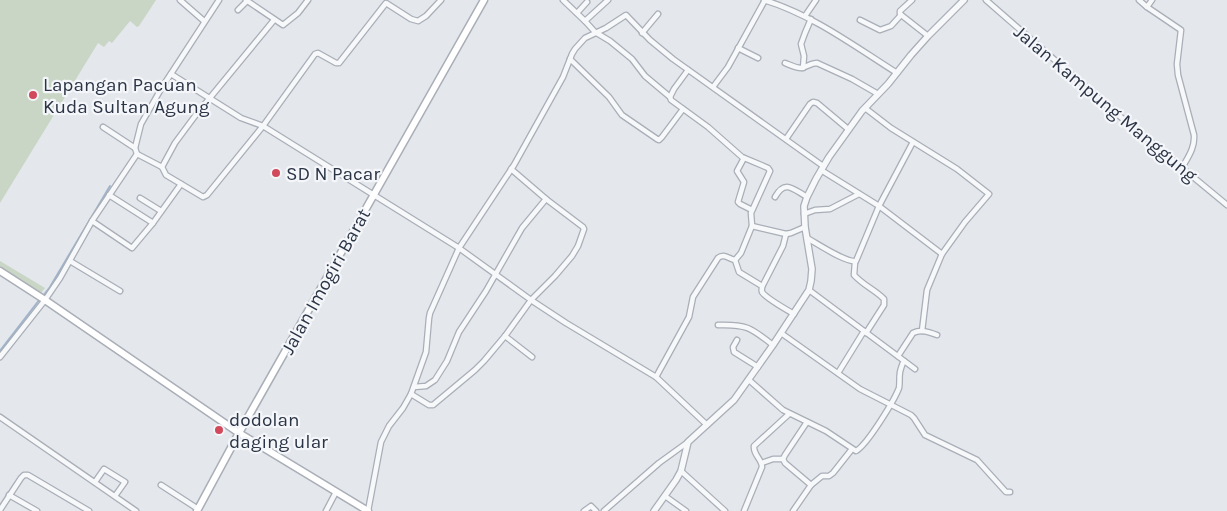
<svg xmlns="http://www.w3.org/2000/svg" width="1227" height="511" font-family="Karla,sans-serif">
<rect width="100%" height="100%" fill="#e4e7ec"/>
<!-- green -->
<g fill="#c9d6c5">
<path d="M0 0H156L139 26 137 27 130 21 112 43 109 41 104 47 98 43 0 203Z"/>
<path d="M0 261 45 288 41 293 0 267Z"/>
</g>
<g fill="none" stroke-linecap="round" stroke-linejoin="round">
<!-- stream -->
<g stroke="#9fb4cc" stroke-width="2">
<path d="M43 296 50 287 110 186"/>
<path d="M0 351 40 299"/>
</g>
<defs>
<g id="minor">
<path d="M180 0 204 21"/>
<path d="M246 0 283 25 298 13 308 0"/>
<path d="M563 0 585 21 595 32 610 41 632 59 645 76 670 97"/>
<path d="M764 0C813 15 854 46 897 73"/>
<path d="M912 0 900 11V14L928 36"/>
<path d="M986 0 1111 109 1227 205"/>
<path d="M1139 0 1147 7 1181 30 1177 64 1178 75 1194 135C1195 148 1188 157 1182 168"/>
<path d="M1147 7 1152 0"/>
<path d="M238 10 247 1"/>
<path d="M577 13 587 2"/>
<path d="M805 16 816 0"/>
<path d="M860 20 880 30 891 26 901 15"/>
<path d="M585 21 608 0"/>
<path d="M642 33 658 14"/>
<path d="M738 48 758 58"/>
<path d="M570 59 609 97 622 115 657 139 659 140 662 137 683 109"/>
<path d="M785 63C790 65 796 68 801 68 807 67 811 63 817 63L852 79 878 94"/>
<path d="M803 68 804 56 801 44 805 33 811 19"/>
<path d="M171 74 241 118 263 126 459 248 531 300 566 323 656 377 707 425"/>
<path d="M713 87 728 67 765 0"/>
<path d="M865 108 891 128 957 169 989 194 965 222 942 254 927 290 922 331"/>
<path d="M103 127 135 148"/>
<path d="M786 139 810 104 813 102 817 103 848 129"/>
<path d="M137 154 162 167 166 175 203 197 207 195 263 126 315 54 318 53 336 63H339L386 3 411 19 418 21 426 16 441 0"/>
<path d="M744 158 737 171 744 182 738 202 740 204 752 210"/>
<path d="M162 167 175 143 195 116 274 20"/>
<path d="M821 170 879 206 942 254"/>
<path d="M109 195 153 223"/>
<path d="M775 197C785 179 793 189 807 197"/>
<path d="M140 198 161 211"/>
<path d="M804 214 815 210 830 209 859 194"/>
<path d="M92 221 132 248 153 223 181 184"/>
<path d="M752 226 786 234 791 233 805 227"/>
<path d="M786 234 783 246 764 283C762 286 761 288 762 292 765 297 787 310 794 314"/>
<path d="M807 238C818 244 846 263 856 261L879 206 913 142"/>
<path d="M735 260 739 272 762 286"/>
<path d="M70 261 120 291"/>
<path d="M855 262 854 275C863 285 875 290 884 299V305L866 333"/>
<path d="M809 290 915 369"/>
<path d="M718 325C747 324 751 328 773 345"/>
<path d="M781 333 860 389 911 415 914 418 925 435 977 460 1006 492H1010"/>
<path d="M505 336 532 357"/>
<path d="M737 340 733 347 734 352 758 367"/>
<path d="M898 356 913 333C921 329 929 332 937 335"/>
<path d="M0 357 45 300 60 278 92 221 137 154 135 148 141 124 161 89 219 0"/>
<path d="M838 373 864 331"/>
<path d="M656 377 689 317 693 297 718 258C724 253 729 259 735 260L741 253 752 226 751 213 770 171 768 168 742 157 708 127 671 100 670 97 674 89 688 70"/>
<path d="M749 380 783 410 826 431 856 451C867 445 894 401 899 388 900 383 899 378 900 372 901 368 902 364 904 361"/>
<path d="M414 387 426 386 435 380 447 361 459 332 486 291 522 228 546 199"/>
<path d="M411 394 429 405H433L475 370 484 361 505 336 531 300 555 276 572 256 578 246 584 229 583 227 546 199 511 169"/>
<path d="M0 417 136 511"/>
<path d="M762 463 773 459H783"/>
<path d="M681 471 725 511"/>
<path d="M95 482 104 469 125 482 115 496"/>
<path d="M161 485 198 509"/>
<path d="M811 485 822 476H829L833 473 852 449"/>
<path d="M9 495 37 511"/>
<path d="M665 496 686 511"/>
<path d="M0 510 21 478 24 475H28L89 511"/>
<path d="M326 511 336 492"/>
<path d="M368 511 381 442 389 426 403 408 411 394 426 352 429 318 430 313 459 248 514 165 563 77 572 54 575 49 585 38 606 28 626 15 650 40 673 59 823 166"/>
<path d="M584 511 591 506 596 511"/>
<path d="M604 511 659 463 688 442"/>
<path d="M744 511 762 467C762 459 753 455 754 446L789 414"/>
<path d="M793 511 811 485 785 463 783 459 785 455 807 422"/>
</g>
<path id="tertiary" d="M654 511 676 480 681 471 688 442 734 400 773 345 809 290 811 281 812 269 805 227 804 206 807 197 816 179 829 157 862 111 888 84 911 55 928 36 964 0"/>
<g id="secondary">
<path d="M0 271 45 300 239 433 368 511"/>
<path d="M197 511 239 433 484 0"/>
</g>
</defs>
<!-- minor casing -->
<use href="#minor" stroke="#a9aeb7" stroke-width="7"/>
<!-- tertiary casing -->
<use href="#tertiary" stroke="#a9aeb7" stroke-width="8"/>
<!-- secondary casing -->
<use href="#secondary" stroke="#a9aeb7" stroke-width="9"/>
<!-- minor -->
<use href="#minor" stroke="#f7f8fa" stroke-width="4.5"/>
<!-- tertiary -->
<use href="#tertiary" stroke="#f7f8fa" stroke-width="5.5"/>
<!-- secondary -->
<use href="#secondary" stroke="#fff" stroke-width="6"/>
</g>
<!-- markers -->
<g fill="#d1495b" stroke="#f4f6f9" stroke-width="2">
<circle cx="33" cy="95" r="5"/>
<circle cx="276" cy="173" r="5"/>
<circle cx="219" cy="430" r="5"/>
</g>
<g text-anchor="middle" stroke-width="4.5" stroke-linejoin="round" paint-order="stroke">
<!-- poi labels -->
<g font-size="19" fill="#2b3445" stroke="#f4f6f9" text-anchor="start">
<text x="43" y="91">Lapangan Pacuan<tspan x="43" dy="22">Kuda Sultan Agung</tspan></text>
<text x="286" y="180">SD N Pacar</text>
<text x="229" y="426">dodolan<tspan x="229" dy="22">daging ular</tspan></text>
</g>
<!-- street labels -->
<g font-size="19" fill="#2b3445" stroke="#f4f6f9">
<text transform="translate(1106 103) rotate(40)" y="7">Jalan Kampung Manggung</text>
<text transform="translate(325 281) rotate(-61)" y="7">Jalan Imogiri Barat</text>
</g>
</g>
</svg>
